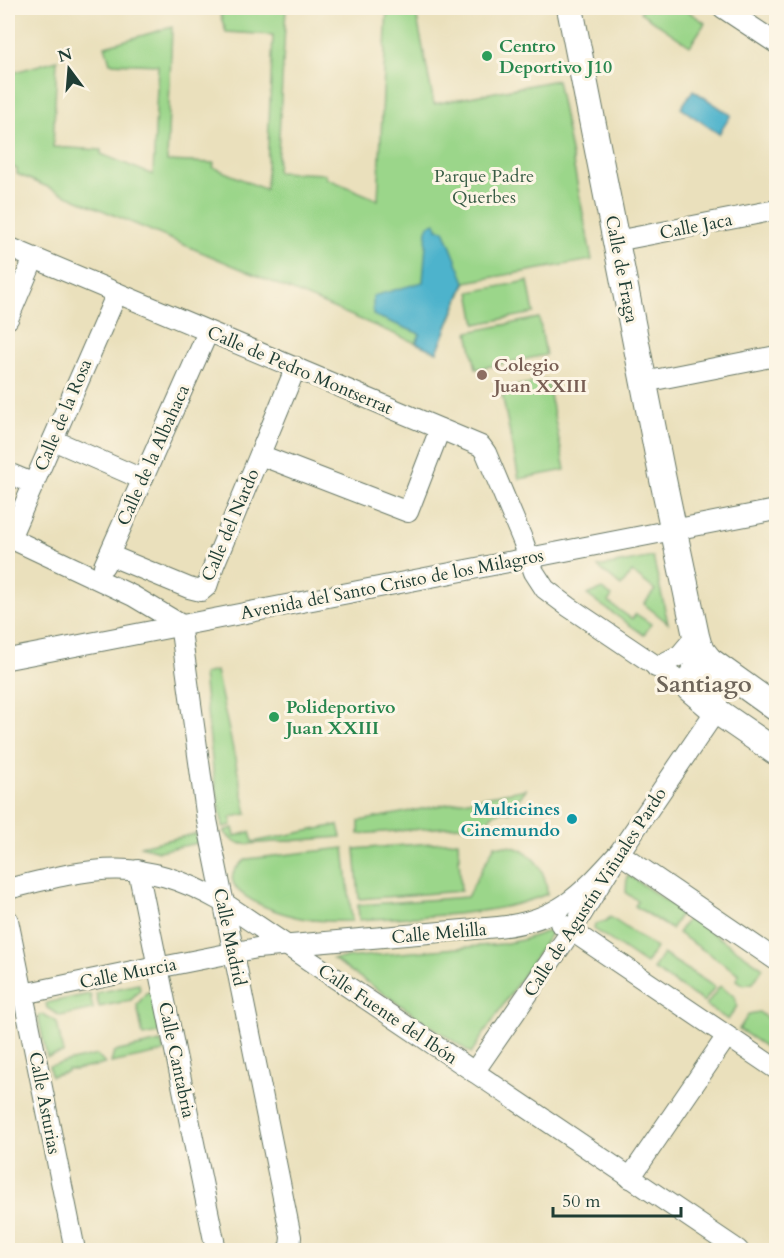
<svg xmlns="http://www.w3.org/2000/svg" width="784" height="1258" font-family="Cardo,serif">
<rect width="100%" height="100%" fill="#fcf5e5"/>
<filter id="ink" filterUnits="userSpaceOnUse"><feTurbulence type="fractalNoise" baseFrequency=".0167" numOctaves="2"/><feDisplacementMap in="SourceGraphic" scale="12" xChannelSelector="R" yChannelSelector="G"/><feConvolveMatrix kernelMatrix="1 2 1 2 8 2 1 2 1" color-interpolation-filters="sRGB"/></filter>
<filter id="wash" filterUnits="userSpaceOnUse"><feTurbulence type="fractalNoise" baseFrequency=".008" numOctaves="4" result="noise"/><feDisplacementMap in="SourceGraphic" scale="24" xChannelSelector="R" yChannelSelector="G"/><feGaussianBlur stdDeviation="1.35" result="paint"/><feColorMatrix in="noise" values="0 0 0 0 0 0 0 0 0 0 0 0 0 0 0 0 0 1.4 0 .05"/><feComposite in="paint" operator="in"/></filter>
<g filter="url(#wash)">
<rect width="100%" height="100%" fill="#eae0bc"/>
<!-- green -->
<g fill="#9bd68a" stroke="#5d8a5f" stroke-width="1.5">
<path d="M241 8H286L277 172 326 174V178L378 200 387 8H415L434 104 557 80 592 260 466 282 437 352 17 174V169L8 165V74L57 60 53 147 101 150V154L153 175 158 65 110 63 105 46 172 27 167 161 214 163 213 167 266 190 273 35 226 32 220 14Z"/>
<path d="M643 8H683L705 23 690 46 640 12Z"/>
<path d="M528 281 534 313 476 324 470 292Z"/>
<path d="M539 318 546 355 476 369 468 332Z"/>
<path d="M547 380 565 470 519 479 501 389Z"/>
<path d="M653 557 668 623 644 604 655 590 632 572 621 586 598 567Z"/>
<path d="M602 589 612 596 608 602 632 619 636 614 651 624 644 635 587 595Z"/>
<path d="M216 671 247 814 231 817 232 825 223 827 214 778 203 674Z"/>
<path d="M526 789 510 812C499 809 490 814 486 824L359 834V821Z"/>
<path d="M338 825 341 837 248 844C236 844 231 841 224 831L233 828 235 836 250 832 253 842Z"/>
<path d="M196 834 198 843 159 851 140 846Z"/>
<path d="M458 841 461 891 359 899 355 849Z"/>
<path d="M495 845C501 847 507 845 513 847 535 853 547 873 547 894 493 917 419 916 359 920L358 905 467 897Z"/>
<path d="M344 848 352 921C333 922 314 921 296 917 273 911 202 888 247 859Z"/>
<path d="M627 876H630L682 912 671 929 635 906 638 901 626 893Z"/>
<path d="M610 917 656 948 646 964 594 929 595 924 606 921Z"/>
<path d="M689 917 763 968 753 983 743 985 736 980 739 974 678 933Z"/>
<path d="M549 931 552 932 471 1053 333 959 502 944 522 940Z"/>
<path d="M663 954 715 987 704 1002 653 969Z"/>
<path d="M139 984 140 989 131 1000 99 1007 96 993Z"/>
<path d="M720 986 735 997 737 1006 728 1020 706 1005Z"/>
<path d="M151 992 160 1033 143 1036 137 1005 146 993Z"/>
<path d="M90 994 93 1009 60 1016 47 1008 46 1003Z"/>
<path d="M759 1012 776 1025V1054L739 1029 749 1014Z"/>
<path d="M43 1014 57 1022 63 1053 47 1057 38 1016Z"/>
<path d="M161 1042 164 1052 111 1063 114 1052Z"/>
<path d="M97 1055 105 1064 76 1070H68L66 1072 51 1076 49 1066Z"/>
</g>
<!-- water -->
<g fill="#4db3cc" stroke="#367880" stroke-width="1.5">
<path d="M693 90 731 115 719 134 681 108Z"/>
<path d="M436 223 437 229 444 230 465 282 437 352 416 343 420 334 373 315V296L423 282 427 230 429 225Z"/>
</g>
</g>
<g filter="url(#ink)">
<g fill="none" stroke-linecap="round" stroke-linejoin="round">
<defs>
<g id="minor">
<path d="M723 8 776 43"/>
<path d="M616 241 776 210"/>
<path d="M8 247 481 446 486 453 523 541 534 572 545 589 569 607 689 688"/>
<path d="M117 293 10 538 133 596 180 624 207 820 291 1237 290 1247 287 1250"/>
<path d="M8 319 34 258"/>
<path d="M644 382 776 356"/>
<path d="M53 440 142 479"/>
<path d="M260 455 408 512 440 429"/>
<path d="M8 473 34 484"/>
<path d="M109 555 189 588 201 591 207 586 214 565 296 367"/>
<path d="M104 566 208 332"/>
<path d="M8 659 776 510"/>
<path d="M656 667 680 655 696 636"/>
<path d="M619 853 776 960"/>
<path d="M138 870 216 1250"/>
<path d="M8 889C94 867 139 855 221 901L738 1250"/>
<path d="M8 920 75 1250"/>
<path d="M560 923 776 1069"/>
<path d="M23 994 147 968H157L257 948 498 927C558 921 581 895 619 853"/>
<path d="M474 1072 572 930 619 853 711 718C720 697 720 688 717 666"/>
<path d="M630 1178 727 1036"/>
</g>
<g id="major">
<path d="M570 8 662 475 696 636 699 647 709 660 776 708"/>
<path d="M709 660C696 666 691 674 689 688L715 710 776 752"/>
</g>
</defs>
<!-- minor casing -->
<use href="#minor" stroke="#667664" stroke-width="22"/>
<!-- major casing -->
<use href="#major" stroke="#667664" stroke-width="28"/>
<!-- minor -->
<use href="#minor" stroke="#fff" stroke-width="20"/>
<!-- major -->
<use href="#major" stroke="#fff" stroke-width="26"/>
</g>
</g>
<!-- markers -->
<g fill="#2e9e5b" stroke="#fcf5e5" stroke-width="2">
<circle cx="487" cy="56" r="6"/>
<circle cx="274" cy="717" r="6"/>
</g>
<circle fill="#8d6e63" stroke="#fcf5e5" stroke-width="2" cx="482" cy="375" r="6"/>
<circle fill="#0f9aa8" stroke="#fcf5e5" stroke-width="2" cx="572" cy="819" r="6"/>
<g text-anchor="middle" stroke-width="6" stroke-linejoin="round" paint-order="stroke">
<!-- leisure labels -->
<g font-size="18" font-weight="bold" fill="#27864d" stroke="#fcf5e5" text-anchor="start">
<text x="499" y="52">Centro<tspan x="499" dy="21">Deportivo J10</tspan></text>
<text x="286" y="713">Polideportivo<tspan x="286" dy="21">Juan XXIII</tspan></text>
</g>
<!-- park labels -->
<g font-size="18" fill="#385c45" stroke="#fcf5e5">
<text x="484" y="182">Parque Padre<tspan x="484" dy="21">Querbes</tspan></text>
</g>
<!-- street labels -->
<g font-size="18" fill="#1f3d34" stroke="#fcf5e5">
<text transform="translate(696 226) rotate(-11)" y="6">Calle Jaca</text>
<text transform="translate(622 269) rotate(79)" y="6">Calle de Fraga</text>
<text transform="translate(300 370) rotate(23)" y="6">Calle de Pedro Montserrat</text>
<text transform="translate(63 415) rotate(-67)" y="6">Calle de la Rosa</text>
<text transform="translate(153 455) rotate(-66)" y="6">Calle de la Albahaca</text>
<text transform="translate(230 525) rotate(-67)" y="6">Calle del Nardo</text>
<text transform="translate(392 584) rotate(-11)" y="6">Avenida del Santo Cristo de los Milagros</text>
<text transform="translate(595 892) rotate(-57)" y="6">Calle de Agustín Viñuales Pardo</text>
<text transform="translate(439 933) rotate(-5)" y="6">Calle Melilla</text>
<text transform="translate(230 937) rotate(78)" y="6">Calle Madrid</text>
<text transform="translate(128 973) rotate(-11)" y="6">Calle Murcia</text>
<text transform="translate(388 1014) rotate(34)" y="6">Calle Fuente del Ibón</text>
<text transform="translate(177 1060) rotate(78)" y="6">Calle Cantabria</text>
<text transform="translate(45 1103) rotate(79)" y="6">Calle Asturias</text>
</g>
<!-- education labels -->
<g font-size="18" font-weight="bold" fill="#785e54" stroke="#fcf5e5" text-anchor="start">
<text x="494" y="371">Colegio<tspan x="494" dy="21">Juan XXIII</tspan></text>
</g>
<!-- culture labels -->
<g font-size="18" font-weight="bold" fill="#0d838f" stroke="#fcf5e5" text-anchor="end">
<text x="560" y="815">Multicines<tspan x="560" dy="21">Cinemundo</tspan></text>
</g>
<!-- district labels -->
<g font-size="24" font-weight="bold" fill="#6d6459" stroke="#fcf5e5">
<text x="704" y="692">Santiago</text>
</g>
</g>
<!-- margin -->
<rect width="784" height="1258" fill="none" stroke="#fcf5e5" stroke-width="30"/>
<!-- north arrow -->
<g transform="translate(69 69) rotate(344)" stroke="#fcf5e5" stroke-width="4.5" paint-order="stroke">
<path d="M0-4.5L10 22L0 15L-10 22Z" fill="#1f3d34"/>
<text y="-9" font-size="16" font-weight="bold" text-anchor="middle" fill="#1f3d34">N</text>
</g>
<!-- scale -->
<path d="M553 1207v9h128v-9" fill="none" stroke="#1f3d34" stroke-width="3"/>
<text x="562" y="1207" font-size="18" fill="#1f3d34" stroke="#fcf5e5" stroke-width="4.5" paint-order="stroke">50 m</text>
</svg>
